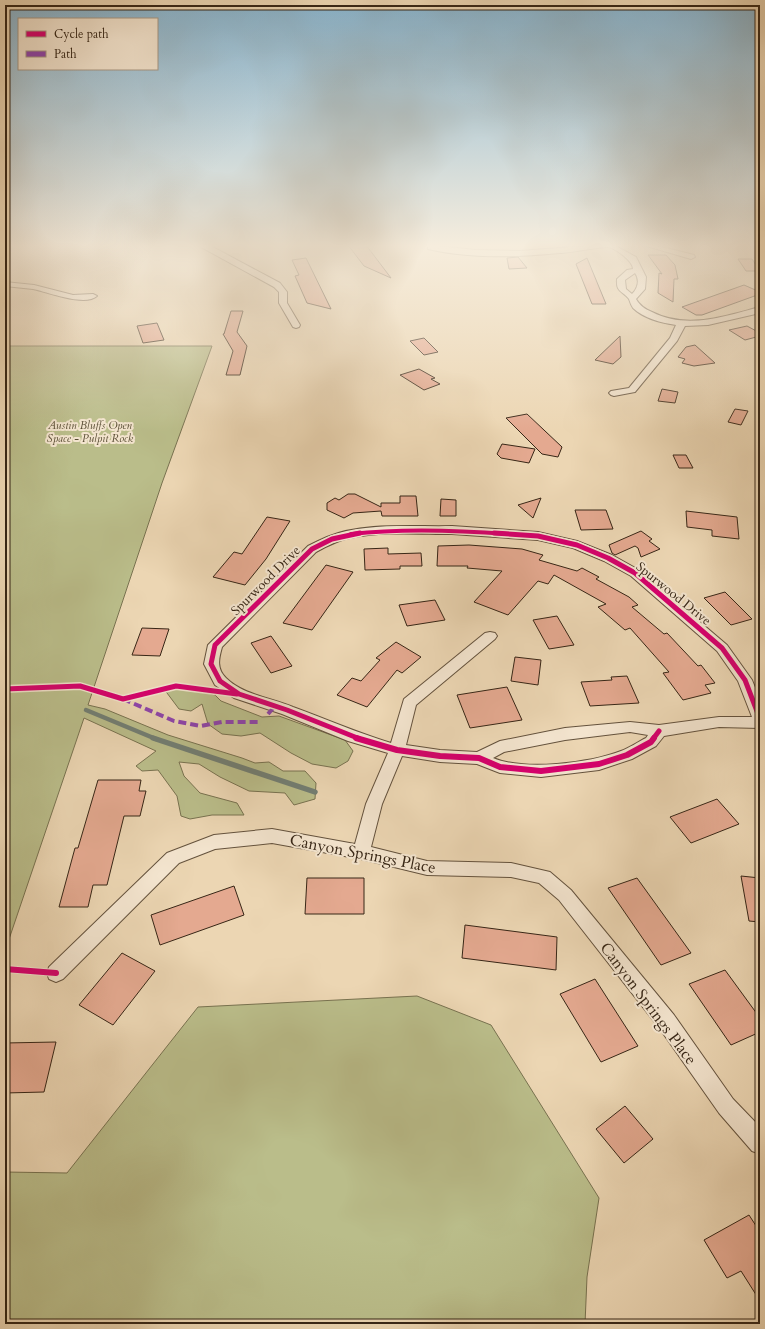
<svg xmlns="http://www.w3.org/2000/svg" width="765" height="1329" font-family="Cardo,serif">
<rect width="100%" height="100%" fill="#ecd6b3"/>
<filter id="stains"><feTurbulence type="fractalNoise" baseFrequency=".005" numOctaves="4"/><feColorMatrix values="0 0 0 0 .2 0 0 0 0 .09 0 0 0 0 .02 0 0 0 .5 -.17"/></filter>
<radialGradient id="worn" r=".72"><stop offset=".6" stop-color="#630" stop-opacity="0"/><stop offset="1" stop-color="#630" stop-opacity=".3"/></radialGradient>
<!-- green -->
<g fill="#babd8a" stroke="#787250">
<path d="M5 346H212L162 483 88 705 105 709 168 735 242 758 255 763 269 762 283 771H305L316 783 315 799 294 805 285 793 249 791 220 777 199 764 179 762 184 776 200 793 237 803 244 815H212L190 819 181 816 177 796 158 770 142 771 136 766 156 751 84 718 5 951Z"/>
<path d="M176 686 191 688 215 695 221 701 262 717 279 716 345 740 353 751 348 761 336 768 312 764 291 753 260 733 241 736 222 734 208 724 202 704 191 711 179 709 164 689Z"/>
<path d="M417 996 491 1025 599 1198 587 1277 585 1324H5V1172L67 1173 198 1007Z"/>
</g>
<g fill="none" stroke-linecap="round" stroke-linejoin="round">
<!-- stream-far1 -->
<path stroke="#727e73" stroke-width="4.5" d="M86 710 156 739"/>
<!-- stream -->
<path stroke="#727e73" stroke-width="5.5" d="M153 738 315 792"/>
</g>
<!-- building -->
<g fill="#e4a990" stroke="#372616">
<path d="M348 245H366L391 278 364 266Z"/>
<path d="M648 255H666L675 265 678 279H674L673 302 658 293 659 273 662 274Z"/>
<path d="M518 257 527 268 509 269 507 258Z"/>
<path d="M306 258 331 309 307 303 295 276 299 275 292 260Z"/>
<path d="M587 258 606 304H592L576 264Z"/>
<path d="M738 259H752L760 271H746Z"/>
<path d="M744 285 760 292V294L702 315H696L682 307Z"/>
<path d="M231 311H243L237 332 247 346 240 375H226L233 351 223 334H224Z"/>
<path d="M157 323 164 340 143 343 137 326Z"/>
<path d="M747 326 760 333V336L745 340 729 330Z"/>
<path d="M620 336 621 357 613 364 595 360Z"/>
<path d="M424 338 438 352 424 355 410 341Z"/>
<path d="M695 345 715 363 694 366 682 363 685 359 678 357 686 347Z"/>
<path d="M419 369 435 378 431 379 440 384 424 390 400 375Z"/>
<path d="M662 389 678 392 675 403 658 401Z"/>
<path d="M735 409 748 411 741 425 728 422Z"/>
<path d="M527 414 562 447 558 457 542 454 506 418Z"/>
<path d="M502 444 535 449 529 463 501 458 497 454Z"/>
<path d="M673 455H686L693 468H679Z"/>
<path d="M348 494H355L381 507V503H400V496H416L418 516H382L381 511 353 513 344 518 327 510V503L335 498 339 500Z"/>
<path d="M541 498 533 518 518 505Z"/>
<path d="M441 499 456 500V516H440Z"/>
<path d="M575 510H606L613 529 581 530Z"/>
<path d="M686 511 737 517 739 539 712 536V530L687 527Z"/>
<path d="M267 517 290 521 266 559 245 585 213 577 234 552 242 554Z"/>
<path d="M641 531 652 539 649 541 660 549 641 557 638 548 635 546 615 555 612 553 609 545Z"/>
<path d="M469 545 522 549 543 555 539 560 577 571 582 568 599 577 596 579 629 597 638 605 632 607 664 634 667 633 698 666 701 665 715 683 705 685 711 693 683 700 663 673 669 672 630 628 625 630 598 607 606 604 554 575 548 584 538 581 508 615 474 602 502 571 467 568 468 566H437L438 546Z"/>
<path d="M388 548V554L421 553 422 566H400V569L365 570 364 549Z"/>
<path d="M326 565 353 572 312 630 283 623Z"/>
<path d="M725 592 752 619 731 625 704 598Z"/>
<path d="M435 600 445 620 407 626 399 605Z"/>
<path d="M557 616 574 645 549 649 533 620Z"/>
<path d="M142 628 169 629 160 656 132 655Z"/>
<path d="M271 636 292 666 271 673 251 643Z"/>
<path d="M396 642 421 657 402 673 397 670 367 707 337 695 352 678 361 681 380 660 376 658Z"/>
<path d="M515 657 541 660 538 685 511 681Z"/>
<path d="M627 676 639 703 590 706 581 682 612 680 611 677Z"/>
<path d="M507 687 522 720 470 728 457 695Z"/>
<path d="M98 780H141L139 791H146L140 816H124L107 885H93L88 907H59L75 848H78Z"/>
<path d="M717 799 739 824 691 843 670 817Z"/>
<path d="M741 876 760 878V922L749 921Z"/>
<path d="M307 878H364V914H305Z"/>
<path d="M637 878 691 953 661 965 608 888Z"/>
<path d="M234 886 244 915 160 945 151 915Z"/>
<path d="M465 925 557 937 556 970 462 958Z"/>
<path d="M122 953 155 971 113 1025 79 1005Z"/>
<path d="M725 970 760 1018V1032L731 1045 689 984Z"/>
<path d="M595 979 638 1046 601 1062 560 994Z"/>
<path d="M56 1042 44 1092 5 1093V1043Z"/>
<path d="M625 1106 653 1139 624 1163 596 1129Z"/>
<path d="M749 1215 760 1232V1301L741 1271 727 1278 704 1240Z"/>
</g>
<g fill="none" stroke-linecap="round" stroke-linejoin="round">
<defs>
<g id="minor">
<path d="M201 245H209L280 283 287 292V303L300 325 299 327 296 328 293 327 279 303V292L274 287 201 247Z"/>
<path d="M428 245 476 250 520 251 597 245H614L636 257 646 277 645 289 636 299C640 306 645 309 652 312 687 330 725 316 760 307V313L708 325 685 326 677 341 635 392 614 396 611 395 609 393 611 391 629 388 670 338 676 325C662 323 643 318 633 308 631 305 630 302 629 299 622 290 616 293 617 279L627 270 633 269C633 261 616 249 609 247 603 246 569 253 560 253 517 257 471 259 428 249ZM635 273C640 280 638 288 632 294L626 289 625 280Z"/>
<path d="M643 245H654L694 255 695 257 691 259Z"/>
<path d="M5 282 34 285 73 295 93 294 97 296C85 307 48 292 33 289 24 288 14 287 5 286Z"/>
<path d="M452 526 538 532 577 541 612 555 639 570 727 645 752 680 760 700V728L719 727 664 736 656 746 632 759 599 770 541 777 500 773 477 764 440 762 402 756 382 804 371 847 427 861 511 863 550 872 571 890 674 1015 733 1099 760 1127V1154L752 1151 719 1113 660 1029 559 900 539 883 511 877 427 875 361 859 272 843 215 849 179 863 63 979 56 982 49 979 47 973 49 967 167 853 214 835 272 829 355 844 366 804 388 753 348 741 282 714 234 698 215 685 204 664 208 645 308 546C314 543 320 540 327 537 363 522 413 527 452 526ZM452 534 538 540 573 548 604 561 631 576 717 651 738 681 752 717H719L659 725 630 722 565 728 500 741 477 752 440 750 406 745 416 705 495 639 497 636 495 633 490 632 485 633 404 699 391 743C358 733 326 719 293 707 272 698 243 695 226 678 216 668 219 658 222 647L316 552C327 546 338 540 350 538 383 531 419 534 452 534ZM630 732 648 735 646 738C638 742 629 748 621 751 590 763 524 771 493 758L504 752 565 740Z"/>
</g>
</defs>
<!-- minor casing -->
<use href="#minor" stroke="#64523d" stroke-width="2"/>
<!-- minor -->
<use href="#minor" fill="#f3e4ce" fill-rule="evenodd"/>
<!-- quiet -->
<g stroke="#8e44ad" stroke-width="4" stroke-dasharray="8 4" stroke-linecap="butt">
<path d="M123 699 174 721 201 726 222 722H261"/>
<path d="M268 714 275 706"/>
</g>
<defs>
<path id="cycleway-far2" d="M351 534C403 528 456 530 508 534"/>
<g id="cycleway-far1">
<path d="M494 533 538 536 577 545 608 558 635 573 722 648 745 680 760 719"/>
<path d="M5 689 80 686 123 699 176 686 237 694"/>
<path d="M360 739 287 710 239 694 220 681 211 664 215 645 312 549 332 539 360 533"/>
<path d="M653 739 659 731"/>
</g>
<g id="cycleway">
<path d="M356 738 397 750 440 756 479 758 500 767 541 771 599 764 627 755 651 742 654 738"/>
<path d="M5 969 56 973"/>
</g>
</defs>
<!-- cycleway-far2 casing -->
<use href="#cycleway-far2" stroke="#f3e4ce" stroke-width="6"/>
<!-- cycleway-far1 casing -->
<use href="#cycleway-far1" stroke="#f3e4ce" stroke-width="8"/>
<!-- cycleway casing -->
<use href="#cycleway" stroke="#f3e4ce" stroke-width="8"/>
<!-- cycleway-far2 -->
<use href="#cycleway-far2" stroke="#d6006c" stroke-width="4"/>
<!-- cycleway-far1 -->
<use href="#cycleway-far1" stroke="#d6006c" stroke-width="5"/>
<!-- cycleway -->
<use href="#cycleway" stroke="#d6006c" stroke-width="6"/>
</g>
<!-- sky -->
<linearGradient id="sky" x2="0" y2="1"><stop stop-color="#88b6d2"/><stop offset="0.57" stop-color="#f6eddd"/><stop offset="1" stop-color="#f6eddd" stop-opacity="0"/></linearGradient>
<rect width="765" height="431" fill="url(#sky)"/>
<g text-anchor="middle" stroke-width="4" stroke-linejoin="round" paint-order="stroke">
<!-- far-park labels -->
<g font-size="11" font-style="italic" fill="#584c33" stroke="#f3e4ce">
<text x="90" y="429">Austin Bluffs Open<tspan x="90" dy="13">Space - Pulpit Rock</tspan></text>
</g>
<!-- street labels -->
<g font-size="13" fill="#372616" stroke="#f3e4ce">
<text transform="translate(265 580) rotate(-45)" y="5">Spurwood Drive</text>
<text transform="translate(674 593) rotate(39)" y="5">Spurwood Drive</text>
</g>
<!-- near-street labels -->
<g font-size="16" fill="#372616" stroke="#f3e4ce">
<text transform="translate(363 853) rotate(11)" y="6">Canyon Springs Place</text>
<text transform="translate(649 1003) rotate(53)" y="6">Canyon Springs Place</text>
</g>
</g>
<!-- margin -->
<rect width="765" height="1329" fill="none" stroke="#ecd6b3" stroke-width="20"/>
<rect x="6" y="6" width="753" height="1317" fill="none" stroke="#372616" stroke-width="2"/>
<rect x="10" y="10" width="745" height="1309" fill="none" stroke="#372616"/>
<!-- legend -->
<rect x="18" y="18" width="140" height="52" fill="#f3e4ce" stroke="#a89884"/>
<rect x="26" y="31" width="20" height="6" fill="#d6006c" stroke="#a89884"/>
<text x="54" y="38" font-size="12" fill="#372616">Cycle path</text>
<rect x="26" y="51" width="20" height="6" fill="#8e44ad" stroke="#a89884"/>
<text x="54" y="58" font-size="12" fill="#372616">Path</text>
<rect width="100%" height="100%" filter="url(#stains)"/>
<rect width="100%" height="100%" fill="url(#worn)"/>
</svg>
